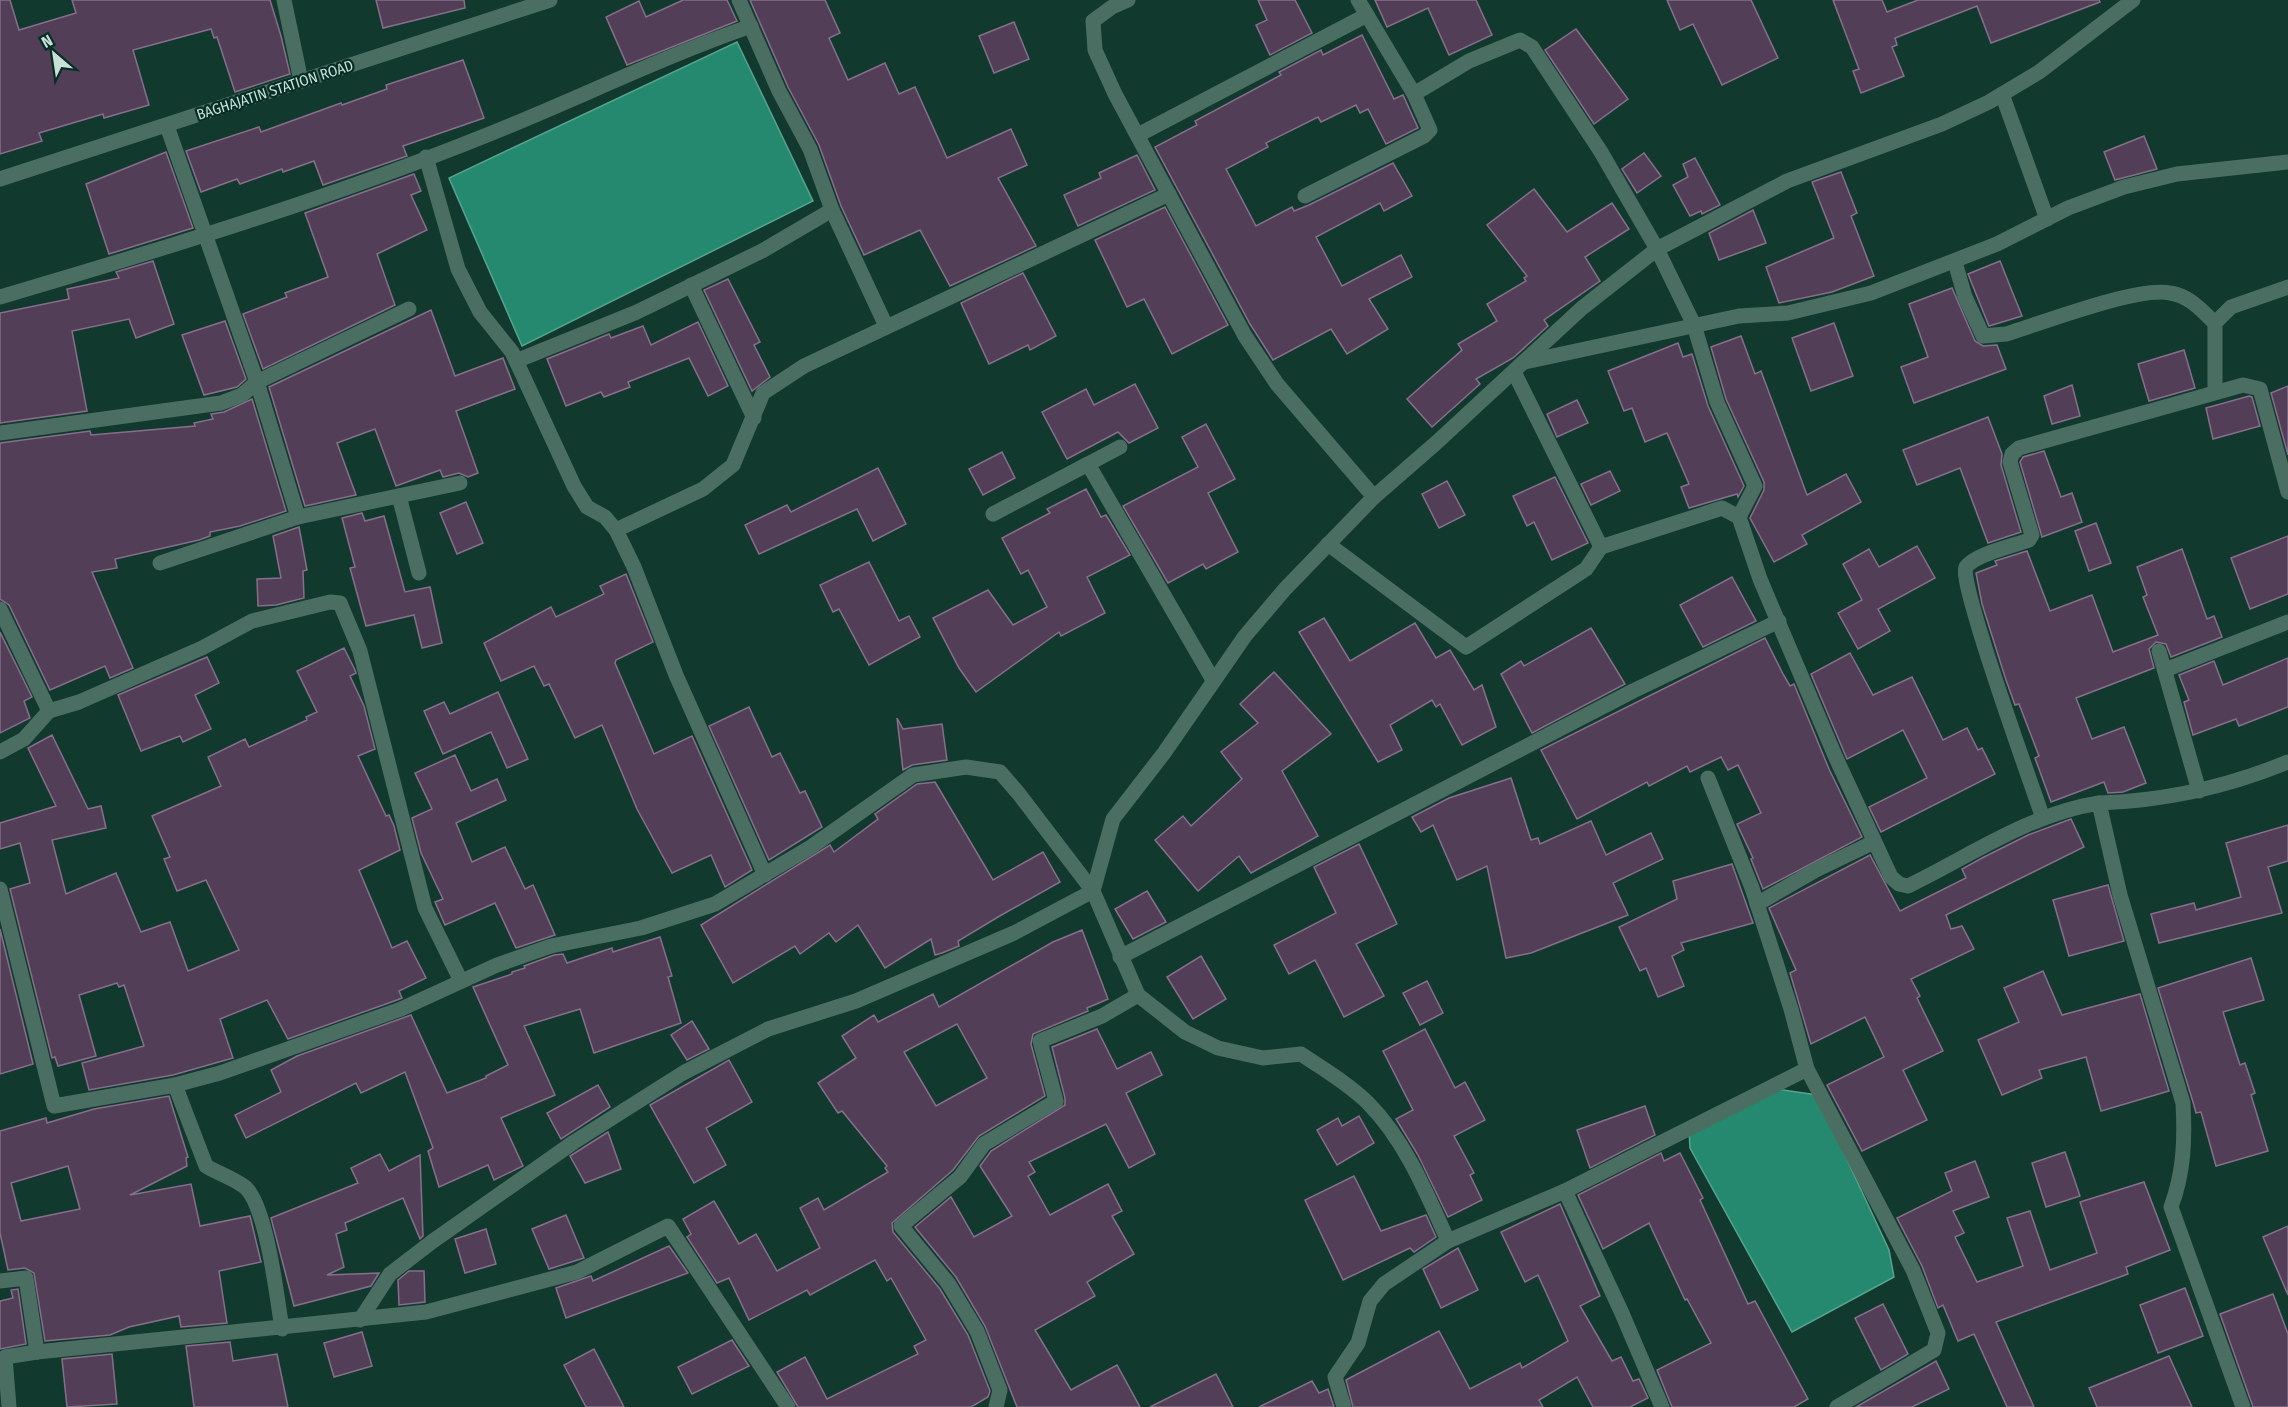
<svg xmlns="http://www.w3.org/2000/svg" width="2288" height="1407" font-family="'Fira Sans Condensed',sans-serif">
<rect width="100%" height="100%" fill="#12392e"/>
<!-- water -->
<g fill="#258970" stroke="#56a38f" stroke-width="1.5">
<path d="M737 42 813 201 522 346 449 178Z"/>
<path d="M1777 1089 1817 1095 1889 1250 1894 1277 1792 1332 1690 1148 1689 1131Z"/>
</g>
<!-- building -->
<g fill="#533e57" stroke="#866f8a" stroke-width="1.5" fill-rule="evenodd">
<path d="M0 0H10L19 30 76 13 72 0H270L281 36 290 74 235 92 217 37 214 38 211 29 133 50 149 105 104 118 103 114 39 133 42 141 0 154Z"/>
<path d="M376 0H464L465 8 383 28Z"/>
<path d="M683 0H727L737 21 627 65 606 17 639 1 646 17Z"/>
<path d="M750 0H825L840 33 829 38 848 80 885 63 899 94 915 87 947 158 1011 129 1027 165 998 178 1036 246 950 286 920 230 864 255 841 206 819 145 788 87Z"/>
<path d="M1258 0H1295L1312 33 1270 55 1256 25 1267 20Z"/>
<path d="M1375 0H1476L1492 35 1449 55 1428 8 1387 27Z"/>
<path d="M1667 0H1751L1778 58 1722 85 1693 24 1680 30Z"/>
<path d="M1833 0H1882L1887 12 1918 0H2099L2100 2 1991 43 1977 6 1895 38 1897 45 1892 47 1904 76 1861 93 1853 71 1859 69Z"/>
<path d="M1014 22 1029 59 994 73 979 36Z"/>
<path d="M1576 29 1628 99 1594 124 1545 50Z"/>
<path d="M1362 35 1394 99 1403 95 1418 128 1386 144 1368 109 1360 113 1356 105 1321 122 1318 117 1266 143 1268 147 1226 169 1256 226 1292 207 1294 211 1309 205 1393 163 1412 196 1384 211 1380 203 1316 237 1342 286 1401 255 1412 277 1369 299 1388 329 1347 354 1331 329 1273 360 1250 324 1155 147 1197 125 1195 121 1281 75 1279 72 1321 50 1323 55Z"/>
<path d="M463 60 484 118 403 146 407 156 323 185 314 161 283 172 282 169 240 184 237 179 201 192 186 151 259 127 261 132 341 103 342 105 387 89 386 85Z"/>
<path d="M2144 136 2157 169 2115 180 2104 152Z"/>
<path d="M166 152 193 228 109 254 86 184Z"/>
<path d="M1644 153 1661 176 1637 193 1622 169Z"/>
<path d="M1137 155 1155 190 1078 226 1064 195 1101 178 1099 173Z"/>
<path d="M1695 158 1720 205 1702 214 1701 211 1690 216 1673 185 1688 177 1683 164Z"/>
<path d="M1841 172 1857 213 1851 216 1874 276 1832 292 1779 303 1766 267 1834 238 1812 182Z"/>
<path d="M414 174 421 191 411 195 427 230 377 254 395 305 263 369 243 314 287 297 285 293 328 277 305 213Z"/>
<path d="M1534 189 1567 232 1612 203 1629 229 1585 257 1600 281 1544 320 1548 326 1513 358 1476 379 1480 384 1432 427 1407 399 1462 350 1458 344 1497 321 1487 304 1526 281 1524 278 1527 276 1487 225Z"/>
<path d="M1165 207 1228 325 1172 354 1144 299 1127 307 1095 240Z"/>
<path d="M1753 210 1766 243 1719 260 1709 233Z"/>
<path d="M153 261 174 324 136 338 129 319 72 331 87 411 0 423V313L69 299 67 289 119 278 116 272Z"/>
<path d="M2000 261 2022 316 1989 326 1968 274Z"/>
<path d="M1023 273 1056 336 1030 350 1028 345 989 364 961 303Z"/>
<path d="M728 279 760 342 754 345 770 377 752 391 704 290Z"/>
<path d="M1952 288 1975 341 1983 346 1997 345 2006 369 1914 403 1901 367 1928 357 1909 304Z"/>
<path d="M431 310 455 376 503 358 515 389 456 411 478 473 468 477 459 473 443 477 440 470 396 486 375 429 337 443 356 495 305 506 269 387Z"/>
<path d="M225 321 246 379 237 387 204 395 182 335Z"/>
<path d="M698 322 728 386 708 396 689 358 628 382 630 387 604 397 601 392 566 406 547 359 609 334 611 338 643 326 651 345Z"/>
<path d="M1834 323 1853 376 1811 391 1792 338Z"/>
<path d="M1741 336 1755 374 1761 371 1807 495 1846 474 1861 502 1802 535 1807 544 1774 562 1750 518 1764 490V482L1726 399 1711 347Z"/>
<path d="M1678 343 1683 357 1692 354 1708 406 1744 486 1738 497 1737 494 1689 508 1681 487 1689 484 1667 433 1645 442 1632 408 1624 411 1608 371Z"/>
<path d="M2184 350 2195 388 2149 401 2138 364Z"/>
<path d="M1135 384 1158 428 1129 443 1118 432 1067 459 1042 412 1086 389 1094 405Z"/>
<path d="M2072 385 2080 416 2052 424 2044 396Z"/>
<path d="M2288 386V455L2271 393Z"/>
<path d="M2249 396 2252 397 2260 426 2213 439 2206 408Z"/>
<path d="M252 399 286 511 240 526 210 532V536L199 540 115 559 117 568 92 572 133 668 110 678 105 666 50 690 9 605 0 599V443L90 431 91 435 195 426 194 423 213 419 211 414 224 412Z"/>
<path d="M1577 400 1588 423 1557 437 1547 414Z"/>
<path d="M1988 417 2002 454 2001 465 2021 532 1988 543 1960 468 1917 485 1903 450Z"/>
<path d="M1206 424 1235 479 1208 493 1238 552 1206 569 1203 564 1168 583 1123 506 1198 467 1182 437Z"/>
<path d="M2044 451 2061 497 2072 493 2082 522 2042 537 2020 462 2023 457Z"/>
<path d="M1002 452 1015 478 983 495 969 469Z"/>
<path d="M878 468 906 524 873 541 857 509 759 554 745 525 787 505 791 512Z"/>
<path d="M1610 471 1620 491 1591 505 1581 484Z"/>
<path d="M1555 477 1588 543 1552 560 1534 522 1527 526 1513 496Z"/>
<path d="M1447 481 1465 515 1439 528 1422 494Z"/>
<path d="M1086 489 1101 517 1106 515 1130 555 1087 577 1105 613 1061 636 1059 632 976 692 959 668 933 618 988 590 1013 625 1047 607 1028 570 1021 574 1002 538 1050 513 1047 509Z"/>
<path d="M466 502 483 543 457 554 440 513Z"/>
<path d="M362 513 365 521 384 516 405 592 430 587 442 643 422 648 414 615 366 626 350 568 355 567 342 518Z"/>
<path d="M2096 523 2111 563 2089 571 2075 531Z"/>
<path d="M299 527 307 570 303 571 304 598 276 605 258 606 257 579 281 578 273 536Z"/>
<path d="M2288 536V594L2250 609 2231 558Z"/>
<path d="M1917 546 1935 578 1878 609 1890 631 1858 649 1838 613 1862 600 1843 564 1869 549 1879 567Z"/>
<path d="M2182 549 2207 619 2214 616 2222 637 2171 657 2166 644 2156 642 2149 649 2154 668 2076 698 2092 739 2124 727 2146 783 2123 792 2108 793 2104 782 2051 802 2035 758 2039 756 2019 704 2015 705 2005 677 1982 604 1976 573 1997 565 1995 561 2027 551 2050 611 2092 595 2113 652 2158 635 2143 597 2147 595 2137 567Z"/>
<path d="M869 562 899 621 909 616 920 637 869 665 839 609 833 612 820 585Z"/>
<path d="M626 574 653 642 616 660 615 663 654 754 692 736 752 870 725 887 711 855 672 873 637 809 602 725 575 738 549 684 544 686 534 666 501 681 484 643 551 607 556 617 604 594 600 586Z"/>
<path d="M1732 577 1756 621 1703 647 1680 605Z"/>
<path d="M1324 618 1350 661 1415 623 1436 658 1450 650 1474 690 1482 685 1496 727 1462 745 1440 704 1436 707 1432 700 1390 725 1402 750 1378 762 1299 632Z"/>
<path d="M1591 628 1625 684 1532 733 1501 674 1521 661 1524 666Z"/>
<path d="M0 632 32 697 24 701 30 718 0 733Z"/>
<path d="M1765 638 1783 674 1790 686 1794 684 1829 769 1862 837 1763 889 1751 859 1753 858 1737 824 1761 813 1738 765 1728 770 1721 757 1690 772 1687 766 1649 786 1647 782 1577 819 1541 750Z"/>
<path d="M344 648 355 670 356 673 350 676 364 706 375 749 358 756 386 816 389 815 394 826 400 850 359 870 392 948 407 941 426 978 399 991 402 998 397 1000 288 1039 267 1000 220 1019 233 1058 173 1075 89 1090 82 1063 144 1046 124 985 119 987 117 983 79 995 96 1056 58 1066 55 1057 52 1058 10 889 30 883 20 843 0 849V823L56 806 28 748 52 735 88 809 101 806 106 828 52 840 66 894 116 873 141 932 170 922 188 971 239 950 206 880 177 891 164 859 170 857 152 816 221 786 208 757 245 739 249 747 307 720 306 717 317 712 297 671Z"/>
<path d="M1850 653 1873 695 1912 677 1943 740 1967 728 1978 750 1982 748 1995 774 1881 832 1869 807 1927 778 1903 730 1847 759 1811 674Z"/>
<path d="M207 657 219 683 195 695 211 729 183 742 180 736 141 751 118 695Z"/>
<path d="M2288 658V707L2239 726 2236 719 2193 735 2184 702 2189 700 2179 675 2214 661 2223 685Z"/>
<path d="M1274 672 1331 734 1282 771 1318 836 1251 873 1239 856 1198 891 1155 840 1183 816 1191 826 1242 779 1221 752 1258 723 1240 704Z"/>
<path d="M498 692 528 759 507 768 491 732 443 754 424 711 444 702 450 714Z"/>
<path d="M749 707 772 757 780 753 800 793 805 791 822 827 769 860 709 726Z"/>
<path d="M897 718 903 729 942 724 947 760 912 765 903 770Z"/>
<path d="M455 755 471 791 497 779 506 800 456 823 472 862 505 847 525 889 533 885 555 935 516 948 495 903 445 925 435 902 443 899 421 853 412 818 432 809 415 773Z"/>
<path d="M1511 778 1531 840 1538 838 1540 844 1591 821 1606 855 1651 833 1663 859 1613 883 1628 915 1531 953 1506 958 1487 866 1457 880 1433 825 1421 832 1412 817 1449 798Z"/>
<path d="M935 782 993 880 1043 852 1060 882 998 917 958 941 959 946 942 953 935 955 931 939 885 968 858 925 836 942 829 933 800 954 795 946 733 983 701 925 830 845 834 852 878 819 875 814 917 784Z"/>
<path d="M2071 819 2084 847 1946 915 1951 929 1962 926 1974 949 1911 979 1920 996 1917 998 1943 1051 1903 1070 1927 1120 1862 1151 1827 1085 1884 1057 1865 1017 1811 1044 1790 973 1796 970 1769 908 1870 855 1900 911 1966 878 1962 869 1982 858 2028 835Z"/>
<path d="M2288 825V861L2268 867 2282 913 2159 943 2151 914 2194 903 2196 910 2241 897 2226 843Z"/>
<path d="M1359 844 1397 924 1356 944 1384 996 1344 1017 1315 960 1289 974 1274 945 1336 913 1314 867Z"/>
<path d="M1732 864 1753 923 1681 943 1684 950 1672 956 1684 986 1658 997 1646 968 1640 971 1619 927 1677 899 1673 881Z"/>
<path d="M2108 885 2124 941 2069 956 2053 900Z"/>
<path d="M1147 891 1166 922 1133 939 1115 909Z"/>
<path d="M0 929 33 1064 0 1074Z"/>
<path d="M1082 930 1108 999 1087 1008 1088 1011 1033 1034 1031 1044 1045 1096 979 1136 953 1170 892 1223 893 1232 940 1289 968 1335 990 1391 988 1397 971 1407H798L777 1372 805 1357 827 1399 918 1354 914 1346 926 1340 891 1278 887 1281 875 1260 810 1295 807 1290 749 1320 729 1278 717 1283 687 1237 691 1234 683 1219 714 1201 739 1244 756 1234 777 1271 820 1248 800 1208 818 1198 824 1210 888 1172 885 1168 887 1166 842 1111 838 1113 818 1083 856 1058 842 1036 874 1015 878 1022 933 994 939 1007 1053 942ZM957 1024 987 1078 936 1106 904 1052Z"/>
<path d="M660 937 672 976 668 977 681 1023 594 1053 580 1009 524 1026 555 1095 501 1118 523 1166 494 1180 488 1165 439 1187 428 1151 433 1148 405 1072 361 1093 356 1083 246 1138 235 1115 281 1092 271 1070 297 1056 411 1015 447 1093 486 1078V1076L508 1065 473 987 512 974V972L525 968 524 966 554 955 563 954 567 963 612 948 613 952Z"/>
<path d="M1201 956 1226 999 1193 1019 1167 977Z"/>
<path d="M2251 958 2264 1000 2223 1012 2240 1065 2245 1063 2255 1093 2251 1095 2268 1151 2216 1166 2201 1112 2196 1113 2193 1102 2158 988Z"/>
<path d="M2043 971 2062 1015 2140 994 2169 1091 2101 1111 2086 1057 2039 1070 2042 1078 2002 1095 1978 1040 2019 1022 2004 988Z"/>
<path d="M1427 981 1443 1013 1420 1025 1403 993Z"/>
<path d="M692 1021 709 1049 687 1060 671 1035Z"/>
<path d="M1097 1029 1117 1069 1151 1052 1162 1075 1126 1093 1155 1154 1129 1168 1106 1124 1029 1162 1035 1172 1028 1176 1050 1215 1108 1184 1122 1211 1112 1216 1134 1254 1087 1282 1095 1296 1035 1330 1071 1390 1117 1365 1140 1407H1017L985 1326 956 1277 915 1227 951 1197 974 1237 1012 1216 980 1166 991 1151 1065 1105V1098L1052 1047Z"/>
<path d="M1425 1029 1455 1088 1465 1082 1485 1120 1454 1136 1474 1173 1470 1175 1482 1200 1448 1217 1418 1155 1396 1119 1413 1110 1383 1051Z"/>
<path d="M729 1060 752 1102 706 1128 726 1165 694 1183 650 1105Z"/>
<path d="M598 1085 610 1107 561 1139 547 1113Z"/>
<path d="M169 1096 188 1157 186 1158 187 1166 130 1195 191 1184 200 1226 250 1216 261 1262 219 1271 227 1323 181 1327 179 1316 129 1327 110 1335 45 1341 34 1273 25 1268 8 1270 0 1233V1131L46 1118 47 1123 94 1109ZM68 1166 80 1209 21 1221 11 1183Z"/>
<path d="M1645 1106 1655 1135 1590 1168 1577 1130Z"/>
<path d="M1359 1116 1374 1143 1337 1165 1317 1130 1338 1118 1342 1126Z"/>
<path d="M608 1132 621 1169 585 1183 570 1156Z"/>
<path d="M2065 1152 2080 1196 2046 1207 2032 1163Z"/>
<path d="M1661 1153 1664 1161 1680 1153 1703 1198 1700 1200 1748 1304 1755 1301 1808 1399 1794 1407H1672L1657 1370 1711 1343 1687 1299 1685 1300 1649 1223 1603 1249 1578 1195Z"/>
<path d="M380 1154 389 1171 420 1155 423 1236 420 1239 403 1198 345 1223 347 1230 336 1234 344 1267 327 1275 379 1273 371 1286 294 1306 271 1218 358 1183 351 1168Z"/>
<path d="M1975 1161 1989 1197 1953 1211 1964 1233 1955 1237 1977 1282 2023 1266 2007 1218 2030 1211 2050 1270 2097 1253 2080 1202 2144 1182 2170 1250 2126 1267 2128 1274 1996 1322 2034 1407H2007L1974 1334 1958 1341 1943 1305 1938 1308 1922 1266 1897 1218 1952 1191 1945 1173Z"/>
<path d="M1354 1176 1381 1231 1426 1215 1436 1237 1414 1252 1410 1248 1343 1280 1305 1200Z"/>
<path d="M1560 1204 1600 1296 1580 1306 1612 1361 1621 1357 1633 1381 1639 1379 1648 1398 1630 1407H1593L1577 1377 1539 1400 1543 1407H1353L1346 1380 1439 1331 1470 1389 1520 1363 1522 1368 1568 1341 1538 1275 1525 1282 1501 1232Z"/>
<path d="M566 1215 584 1258 549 1269 532 1229Z"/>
<path d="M2288 1226V1295L2263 1237Z"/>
<path d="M486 1229 496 1264 465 1273 455 1239Z"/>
<path d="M669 1246 688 1273 566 1318 556 1288 591 1276 593 1281Z"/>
<path d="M1458 1248 1478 1290 1441 1308 1423 1269Z"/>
<path d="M409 1271H424L425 1302 399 1305 398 1280Z"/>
<path d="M2185 1288 2203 1336 2158 1353 2140 1305Z"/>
<path d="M18 1289 26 1344 0 1349V1301L13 1298 11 1290Z"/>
<path d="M2273 1294 2288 1334V1407H2253L2220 1314Z"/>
<path d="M1883 1304 1908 1354 1881 1370 1855 1318Z"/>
<path d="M362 1332 372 1366 334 1377 324 1343Z"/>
<path d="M732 1340 749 1366 692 1394 678 1367Z"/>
<path d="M230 1342 233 1361 277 1354 288 1407H194L186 1346Z"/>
<path d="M594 1349 624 1407H586L564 1365Z"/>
<path d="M112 1354 117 1404 67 1407 62 1359Z"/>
<path d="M2169 1356 2192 1407H2097L2089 1388Z"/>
<path d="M1936 1361 1949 1389 1912 1407H1856Z"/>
<path d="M1216 1374 1233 1407H1150Z"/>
<path d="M1312 1381 1319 1393 1328 1389 1334 1407H1259Z"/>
</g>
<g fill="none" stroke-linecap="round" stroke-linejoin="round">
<!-- minor -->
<g stroke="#4b6e62" stroke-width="15">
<path d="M284 0 301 81"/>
<path d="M1128 0 1112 7 1093 21 1095 50 1115 94 1245 336 1277 384 1374 497 1436 443 1582 308 1657 249 1787 181 1942 124 1989 102 2039 72 2133 0"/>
<path d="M1358 0 1414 94 1469 61 1520 40 1532 47 1601 152 1657 249 1694 325 1717 402 1755 486 1739 517 1760 579 1836 758 1891 877 1899 884 1908 886C1970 856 2029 814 2099 803L2120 895 2183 1103C2185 1140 2184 1172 2171 1207L2243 1407"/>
<path d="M2002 94 2047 219"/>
<path d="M167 126 257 382 298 517"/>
<path d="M1138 135 1367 15"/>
<path d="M426 157 458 269 480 312 512 352 574 486 587 507 605 517 616 530 634 567 676 675 765 875"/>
<path d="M0 179 550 0"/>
<path d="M1305 196 1424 136 1430 130 1414 94"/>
<path d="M832 210 886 326"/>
<path d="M1955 262 1965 297 1983 336 2006 334C2042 323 2138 286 2170 293 2190 296 2201 310 2215 323"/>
<path d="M691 285 754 418"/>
<path d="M0 297C163 249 325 200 482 137 573 101 659 58 751 26"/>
<path d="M516 361 637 312 762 251 832 210 810 149 779 91 739 0"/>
<path d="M1525 362 1739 316 1788 313 1871 293 1997 244 2068 208 2124 187 2177 174 2288 162"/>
<path d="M1514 372 1601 547 1722 508 1739 517"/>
<path d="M2215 392V323L2231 307 2288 287"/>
<path d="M0 433 221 403 242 395 257 382 409 309"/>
<path d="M1088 464 1120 447"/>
<path d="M399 496 419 573"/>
<path d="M993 514 1088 464 1213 680"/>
<path d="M616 530 703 489 733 465 763 393 804 366 1169 194"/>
<path d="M1328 544 1466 647 1586 569 1601 547"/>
<path d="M160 563 298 517 460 483"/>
<path d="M0 609 49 711 24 739 0 752"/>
<path d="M2159 651 2199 791"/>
<path d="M2165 670 2288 622"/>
<path d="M49 711 79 702 202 648 252 621 330 602 340 603 360 651 425 908 461 981"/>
<path d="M2099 803C2165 801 2227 787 2288 762"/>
<path d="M2043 818C2033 789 1957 578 1966 567 1975 554 2013 546 2029 540L2032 535 2010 462 2012 454 2019 448 2243 385 2260 389 2288 492"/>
<path d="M0 889 54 1106 175 1085 220 1073 401 1009 497 965 551 946 641 928 715 904 811 847 913 775 966 767 1000 772 1019 794 1093 891 1113 819 1164 753 1245 636 1285 589 1374 497"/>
<path d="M1757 904 1816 870 1874 842"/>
<path d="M1120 957 1633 691 1779 621"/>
<path d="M1807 1069 1913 1270 1938 1333 1934 1350 1837 1407"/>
<path d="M175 1085 206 1166C215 1172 240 1181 247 1189 267 1211 277 1297 282 1329"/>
<path d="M1565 1191 1621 1311 1662 1407"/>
<path d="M1448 1241 1565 1191 1807 1069 1791 1009 1752 888 1708 778"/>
<path d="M0 1281 26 1278 37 1352 5 1357 9 1407"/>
<path d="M360 1320 390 1274 433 1241 574 1142 683 1073 768 1029 856 1001 1014 933 1093 891 1138 995 1185 1032 1218 1048 1263 1058 1301 1054C1323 1069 1349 1084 1368 1103 1405 1140 1427 1194 1448 1241L1384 1284 1370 1301 1358 1343 1335 1377 1344 1407"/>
<path d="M37 1352 426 1312 577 1272 668 1226 788 1407"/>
<path d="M996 1407 1000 1390 977 1331 948 1283 901 1226 960 1177 984 1144 1056 1101 1040 1041 1102 1016 1138 995"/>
</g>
</g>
<g text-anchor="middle" stroke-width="4.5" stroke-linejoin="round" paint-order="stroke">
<!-- street labels -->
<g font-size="15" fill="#cadfd8" stroke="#052f24">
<text transform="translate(275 90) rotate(-18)" y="5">BAGHAJATIN STATION ROAD</text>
</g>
</g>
<!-- north arrow -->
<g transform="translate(54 54) rotate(331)" stroke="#052f24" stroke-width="4.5" paint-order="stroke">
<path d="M0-4.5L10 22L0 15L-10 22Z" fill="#cadfd8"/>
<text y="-9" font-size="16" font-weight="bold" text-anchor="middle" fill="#cadfd8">N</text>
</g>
</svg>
